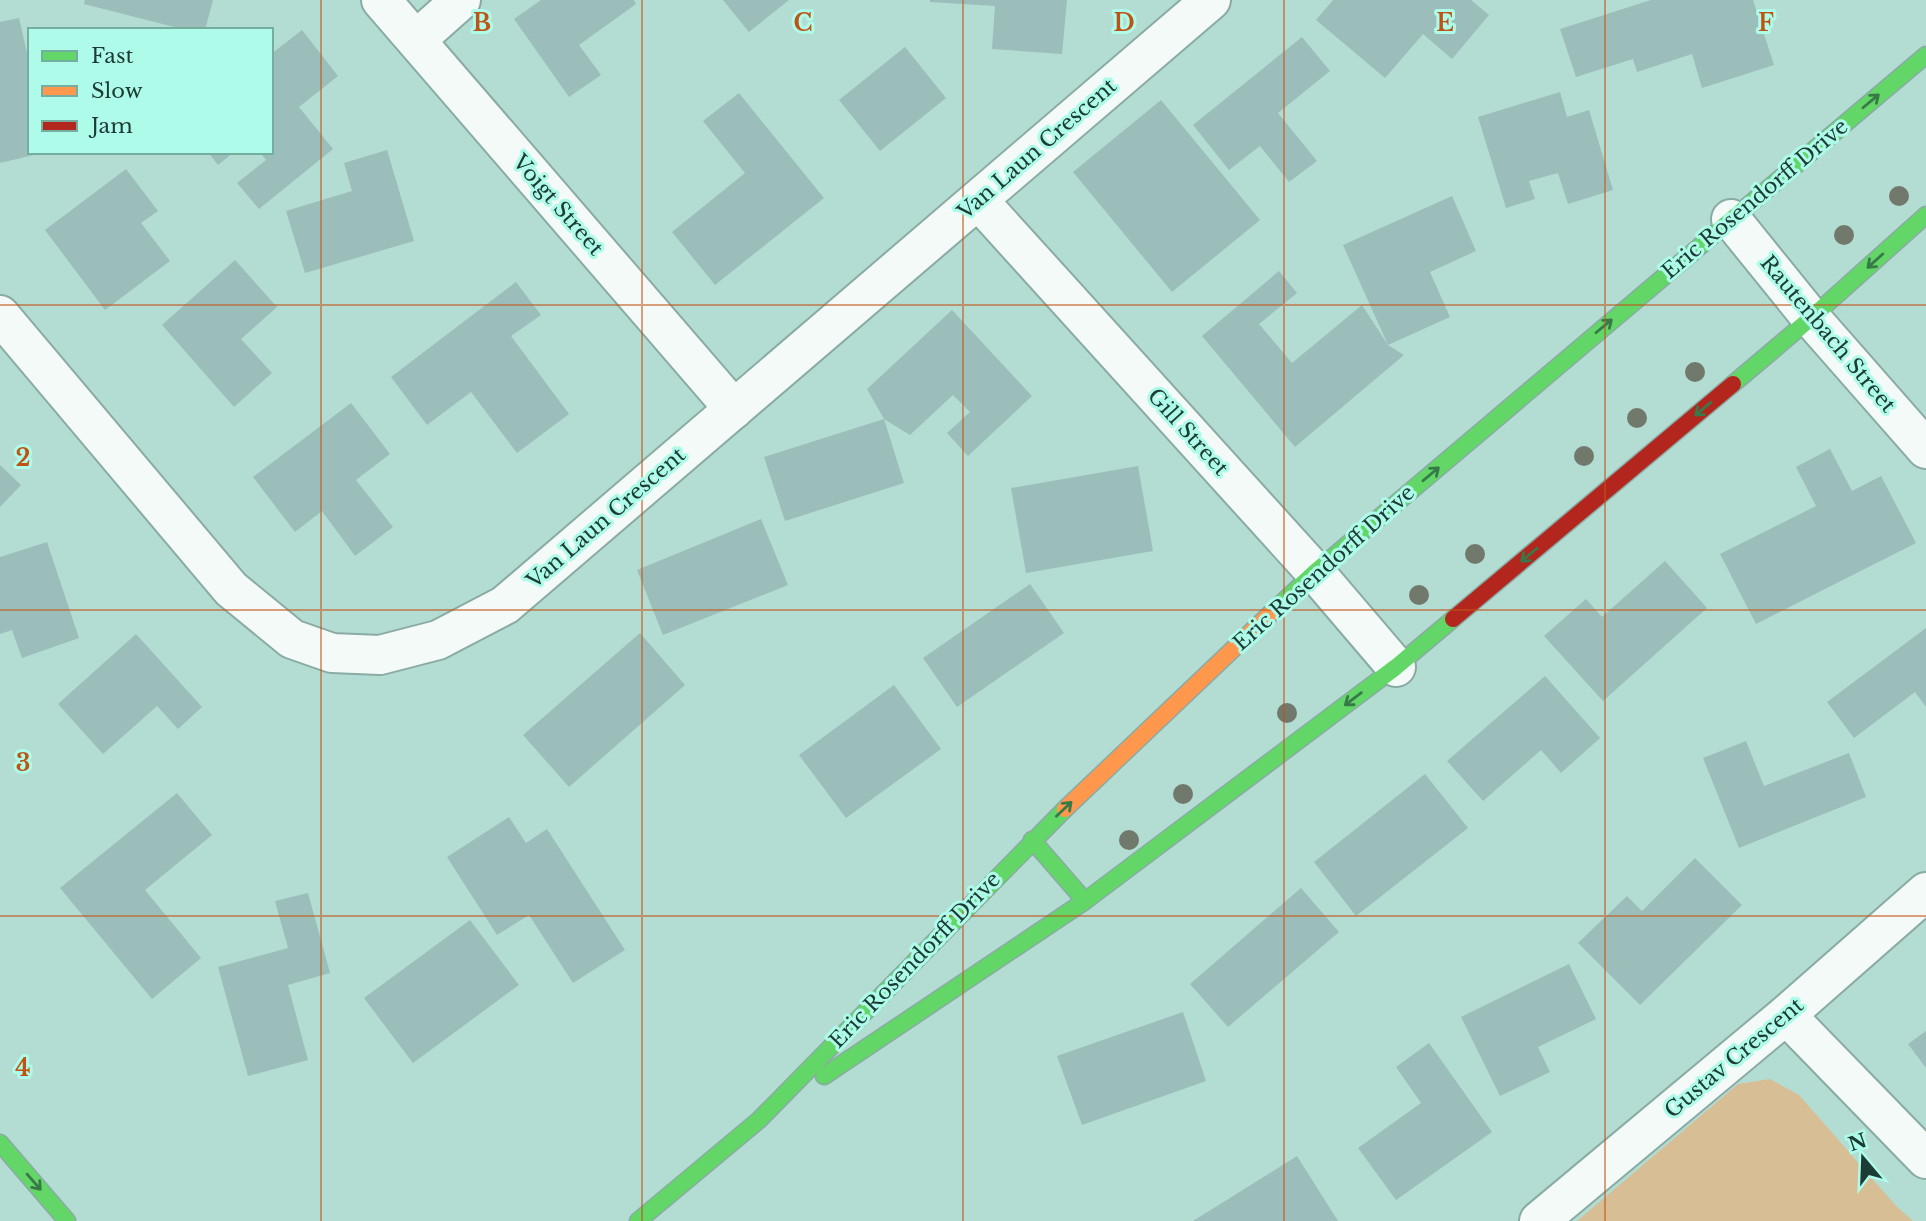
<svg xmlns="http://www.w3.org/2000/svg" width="1926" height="1221" font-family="'Libre Baskerville',serif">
<rect width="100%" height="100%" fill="#b3dcd3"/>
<!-- green -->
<path fill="#d8be95" d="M1770 1079 1799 1095 1896 1206 1913 1221H1577L1738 1084Z"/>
<!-- building -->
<g fill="#9cbeba">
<path d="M85 0H213L205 30H186L84 4Z"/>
<path d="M541 0H634L636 4 579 45 601 75 569 97 514 19Z"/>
<path d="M723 0H789L749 32Z"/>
<path d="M930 0H1067L1062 54 992 49 995 6 930 2Z"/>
<path d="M1333 0H1471L1489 15 1452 59 1423 34 1385 78 1316 20Z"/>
<path d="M1651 0H1753L1774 65 1702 88 1692 54 1637 72 1633 59 1576 77 1560 29Z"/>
<path d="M19 18 30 66V152L42 153 0 163V22Z"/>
<path d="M302 30 338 76 299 107 333 149 259 209 237 183 266 160 260 152H271V54Z"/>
<path d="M1302 37 1330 71 1278 113 1317 161 1289 182 1260 146 1229 170 1193 125Z"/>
<path d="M905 47 946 98 880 151 839 100Z"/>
<path d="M1560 92 1567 117 1589 110 1613 190 1568 204 1558 173 1529 181 1535 199 1506 208 1478 117Z"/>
<path d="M739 93 824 198 715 285 672 232 745 173 703 121Z"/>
<path d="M1161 100 1260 220 1172 292 1073 172Z"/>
<path d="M387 150 414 241 305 273 286 211 352 191 344 163Z"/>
<path d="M208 152H234L218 165Z"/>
<path d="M126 169 158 211 141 223 170 261 105 310 45 230Z"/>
<path d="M1452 196 1476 251 1430 272 1450 317 1388 345 1343 245Z"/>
<path d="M235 260 277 307 241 339 272 373 234 407 162 325Z"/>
<path d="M1279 271 1297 293 1259 324 1292 363 1362 305 1388 345 1404 355 1295 447 1202 336Z"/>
<path d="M516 282 541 315 511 336 569 414 517 453 471 392 427 425 391 377Z"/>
<path d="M952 310 1032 396 968 456 947 433 970 412 953 395 910 435 884 419 867 389Z"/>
<path d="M351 403 390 454 356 480 393 527 355 556 322 511 295 532 253 477Z"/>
<path d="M884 419 904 483 785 521 764 457Z"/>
<path d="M1830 449 1852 491 1881 476 1916 543 1756 624 1720 554 1816 506 1796 467Z"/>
<path d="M0 465 21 485 0 507Z"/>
<path d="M1138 466 1153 551 1026 573 1011 488Z"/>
<path d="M761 519 788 585 663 635 637 570Z"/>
<path d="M47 542 79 638 22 658 12 630 0 634V557Z"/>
<path d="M1665 561 1707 608 1603 701 1544 636 1586 599 1602 617Z"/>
<path d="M1030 584 1064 633 957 707 923 658Z"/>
<path d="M1926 628V707L1915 692 1854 738 1827 702Z"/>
<path d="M640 633 685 685 569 787 523 735Z"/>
<path d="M136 634 202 707 178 729 157 706 103 754 58 704Z"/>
<path d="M1545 676 1600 738 1561 773 1541 750 1483 801 1447 761Z"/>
<path d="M894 685 941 749 846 818 799 755Z"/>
<path d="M1746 741 1764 786 1849 753 1866 797 1739 848 1703 758Z"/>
<path d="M1425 774 1468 828 1356 916 1314 862Z"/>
<path d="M177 793 212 835 145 890 201 958 152 999 60 888Z"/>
<path d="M509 817 526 843 547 829 625 950 573 983 529 915 497 935 447 857Z"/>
<path d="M1695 858 1742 905 1640 1005 1578 943 1627 896 1642 911Z"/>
<path d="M1301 888 1339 932 1228 1027 1190 984Z"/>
<path d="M308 893 330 973 288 985 308 1060 248 1076 218 967 288 948 275 901Z"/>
<path d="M470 920 519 985 413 1063 364 998Z"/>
<path d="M1569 964 1596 1019 1538 1047 1550 1072 1500 1096 1461 1017Z"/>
<path d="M1183 1012 1206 1081 1082 1125 1057 1056Z"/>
<path d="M1926 1031V1068L1908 1044Z"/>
<path d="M1429 1043 1492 1132 1396 1200 1358 1148 1421 1103 1396 1067Z"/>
<path d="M1297 1156 1338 1221H1193Z"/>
</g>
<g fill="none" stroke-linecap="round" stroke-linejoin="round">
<defs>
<g id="street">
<path d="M381 0 734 409"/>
<path d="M416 40 461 0"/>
<path d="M978 200 1315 572 1396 667"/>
<path d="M1731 219 1811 318 1926 449"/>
<path d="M0 315 231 589 292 639 332 653 380 655 438 640 505 605 1211 0"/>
<path d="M1786 1015 1926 1159"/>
<path d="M1539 1221 1786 1015 1926 892"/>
</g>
<g id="fast">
<path d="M1733 384 1811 318 1926 215"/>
<path d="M1270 614 1315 572 1926 55"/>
<path d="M1032 840 1085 901"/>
<path d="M824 1076 1085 901 1396 667 1453 619"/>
<path d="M0 1143 67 1221"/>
<path d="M638 1221 759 1120 1065 809"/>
</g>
<path id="slow" d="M1065 809 1270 614"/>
<path id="jam" d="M1453 619 1733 384"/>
</defs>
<!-- street casing -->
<use href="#street" stroke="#8aaba4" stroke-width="42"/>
<!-- fast casing -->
<use href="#fast" stroke="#8aaba4" stroke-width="19"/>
<!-- slow casing -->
<use href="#slow" stroke="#8aaba4" stroke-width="19"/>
<!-- jam casing -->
<use href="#jam" stroke="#8aaba4" stroke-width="19"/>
<!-- street -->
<use href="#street" stroke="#f4faf8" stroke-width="38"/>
<!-- fast -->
<use href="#fast" stroke="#63d668" stroke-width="16"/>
<!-- slow -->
<use href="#slow" stroke="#ff974d" stroke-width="16"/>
<!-- jam -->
<use href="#jam" stroke="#b3261e" stroke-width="16"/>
</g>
<!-- trees -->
<g fill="#71796c">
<circle cx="1899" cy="196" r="10"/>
<circle cx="1844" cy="235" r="10"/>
<circle cx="1695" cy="372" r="10"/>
<circle cx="1637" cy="418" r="10"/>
<circle cx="1584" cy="456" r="10"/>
<circle cx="1475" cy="554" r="10"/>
<circle cx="1419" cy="595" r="10"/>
<circle cx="1287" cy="713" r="10"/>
<circle cx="1183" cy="794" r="10"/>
<circle cx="1129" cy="840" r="10"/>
</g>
<!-- one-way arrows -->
<defs><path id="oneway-shaft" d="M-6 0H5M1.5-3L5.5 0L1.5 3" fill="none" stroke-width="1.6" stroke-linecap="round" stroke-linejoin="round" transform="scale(1.75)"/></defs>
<g stroke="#387949">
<use href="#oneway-shaft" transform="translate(1871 101) rotate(-40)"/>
<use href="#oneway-shaft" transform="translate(1875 261) rotate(138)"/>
<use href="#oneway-shaft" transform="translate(1604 326) rotate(-40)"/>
<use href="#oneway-shaft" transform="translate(1703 409) rotate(140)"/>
<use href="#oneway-shaft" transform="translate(1431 474) rotate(-40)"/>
<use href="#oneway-shaft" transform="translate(1529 555) rotate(140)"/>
<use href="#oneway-shaft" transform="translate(1353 699) rotate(143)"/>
<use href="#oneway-shaft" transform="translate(1064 809) rotate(-43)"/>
<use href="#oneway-shaft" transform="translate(34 1182) rotate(49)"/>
</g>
<!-- grid -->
<path fill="none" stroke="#bf5314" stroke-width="2" stroke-opacity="0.55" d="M321 0V1221M642 0V1221M963 0V1221M1284 0V1221M1605 0V1221M0 305H1926M0 610H1926M0 916H1926"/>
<g text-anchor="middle" stroke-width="6" stroke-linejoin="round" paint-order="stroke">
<!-- street labels -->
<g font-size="21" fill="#1b3b34" stroke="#affbea">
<text transform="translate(1037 149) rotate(-41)" y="7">Van Laun Crescent</text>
<text transform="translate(1755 199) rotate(-40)" y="7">Eric Rosendorff Drive</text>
<text transform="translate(558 205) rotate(49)" y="7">Voigt Street</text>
<text transform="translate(1828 334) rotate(50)" y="7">Rautenbach Street</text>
<text transform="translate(1188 432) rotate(48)" y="7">Gill Street</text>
<text transform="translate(606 518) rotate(-41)" y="7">Van Laun Crescent</text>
<text transform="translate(1324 568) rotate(-42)" y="7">Eric Rosendorff Drive</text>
<text transform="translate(915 960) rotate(-46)" y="7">Eric Rosendorff Drive</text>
<text transform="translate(1734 1058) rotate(-40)" y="7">Gustav Crescent</text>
</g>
</g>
<g font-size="23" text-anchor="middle" font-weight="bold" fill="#bf5314" stroke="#affbea" stroke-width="6" stroke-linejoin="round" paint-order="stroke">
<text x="482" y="31">B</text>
<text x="803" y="31">C</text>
<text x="1124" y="31">D</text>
<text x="1445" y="31">E</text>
<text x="1766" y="31">F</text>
<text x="23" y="466">2</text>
<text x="23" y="771">3</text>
<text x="23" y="1076">4</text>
</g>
<!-- legend -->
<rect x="28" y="28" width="245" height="126" fill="#affbea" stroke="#74aea1" stroke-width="2"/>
<rect x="42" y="51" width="35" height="10" fill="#63d668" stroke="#74aea1" stroke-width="2"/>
<text x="91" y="63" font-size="21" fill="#1b3b34">Fast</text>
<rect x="42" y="86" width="35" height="10" fill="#ff974d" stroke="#74aea1" stroke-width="2"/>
<text x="91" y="98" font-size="21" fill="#1b3b34">Slow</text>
<rect x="42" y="121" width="35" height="10" fill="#b3261e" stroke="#74aea1" stroke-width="2"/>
<text x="91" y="133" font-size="21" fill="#1b3b34">Jam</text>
<!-- north arrow -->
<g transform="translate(1863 1158) rotate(341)" stroke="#affbea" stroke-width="5" paint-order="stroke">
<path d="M0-5L12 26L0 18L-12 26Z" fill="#1b3b34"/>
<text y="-10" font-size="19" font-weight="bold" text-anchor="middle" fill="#1b3b34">N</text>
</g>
</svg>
